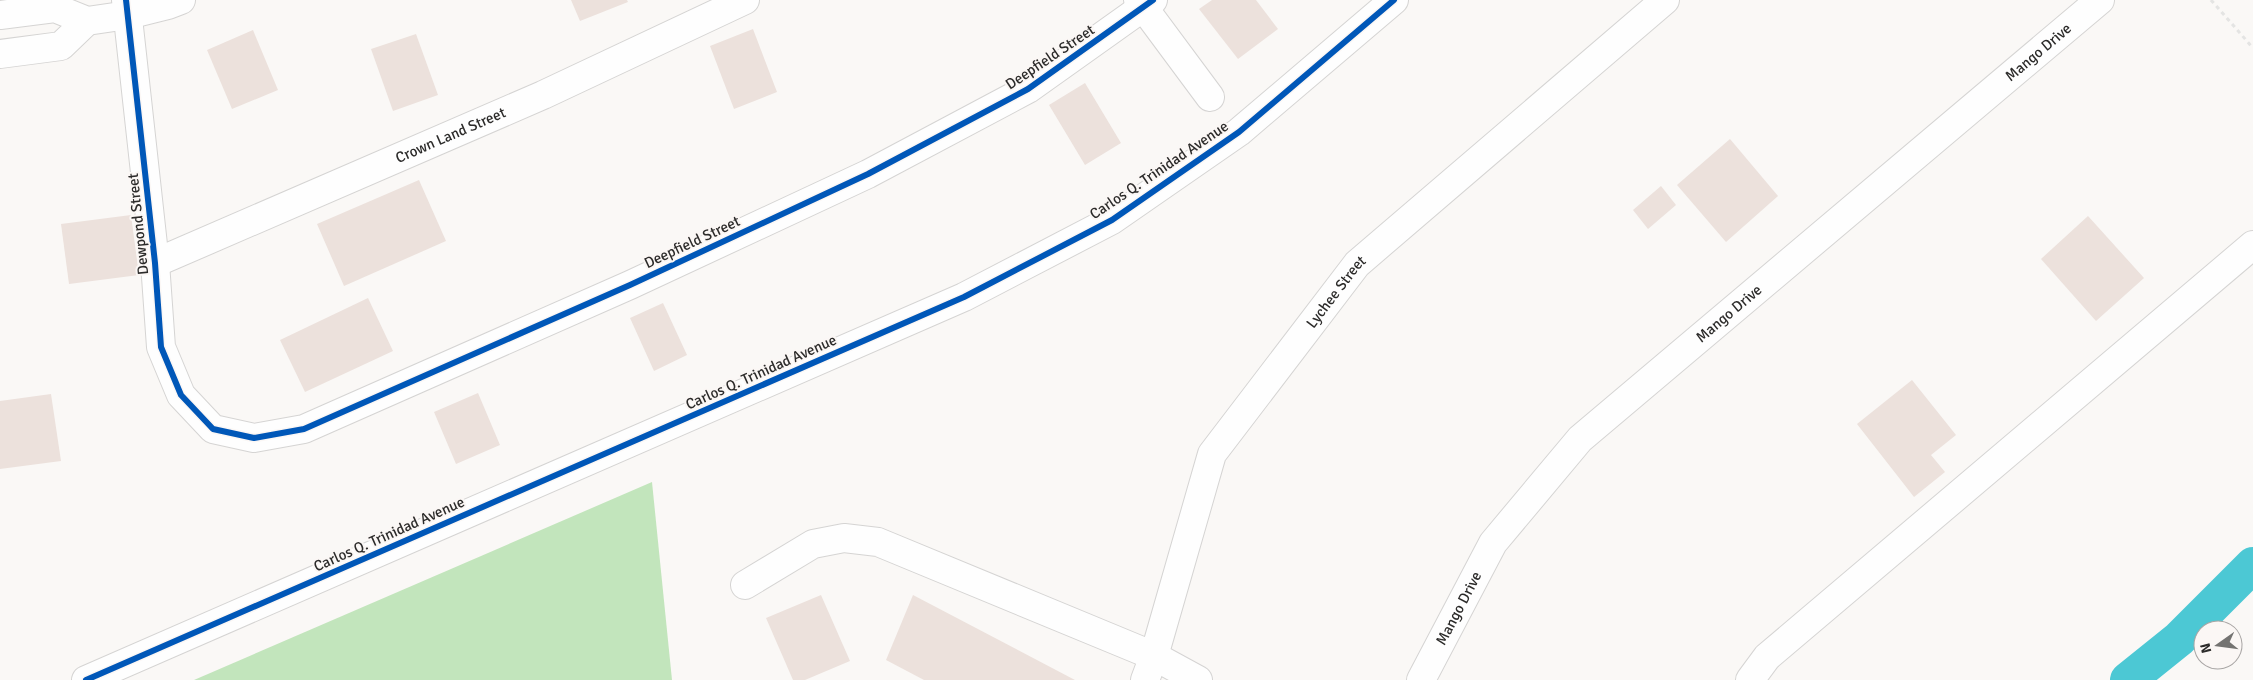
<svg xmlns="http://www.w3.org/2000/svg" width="2253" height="680" font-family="Signika,sans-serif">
<rect width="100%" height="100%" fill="#faf8f6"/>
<!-- forest -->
<path fill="#c2e5bc" d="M652 482 672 680H194Z"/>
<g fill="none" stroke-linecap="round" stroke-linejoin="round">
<!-- canal -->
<path stroke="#4cc8d4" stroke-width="36" d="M2128 680 2179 639 2253 565"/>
</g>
<!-- building -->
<g fill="#ece1dc">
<path d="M571 0H627L628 2 580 21Z"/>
<path d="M1212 0H1256L1278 29 1238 59 1199 9Z"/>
<path d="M753 29 777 92 734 109 710 46Z"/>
<path d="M253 30 278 90 232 109 207 50Z"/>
<path d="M416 34 438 95 393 111 371 49Z"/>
<path d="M1085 83 1121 143 1085 165 1049 105Z"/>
<path d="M1730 139 1778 196 1726 242 1677 185Z"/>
<path d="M419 180 446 241 344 286 317 224Z"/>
<path d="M1661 186 1676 205 1648 229 1633 210Z"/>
<path d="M131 215 139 275 69 284 61 224Z"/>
<path d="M2088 216 2144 278 2096 321 2041 259Z"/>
<path d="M368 298 393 351 305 392 280 340Z"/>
<path d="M663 303 687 355 654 371 630 318Z"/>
<path d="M1912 380 1956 435 1931 455 1945 472 1914 497 1857 424Z"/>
<path d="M478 393 500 445 456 464 434 412Z"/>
<path d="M51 394 61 461 0 469V401Z"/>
<path d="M821 595 850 661 805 680H793L766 618Z"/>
<path d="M913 595 1075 680H924L886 660Z"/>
</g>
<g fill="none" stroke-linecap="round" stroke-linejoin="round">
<defs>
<g id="street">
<path d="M126 0 155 263 161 347 181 395 213 429 254 438 304 429 630 285 868 174 1028 89 1153 0"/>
<path d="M1138 0 1210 97"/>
<path d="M0 15 55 8 87 21 128 15 168 5 181 0"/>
<path d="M0 54 61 46 87 21"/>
<path id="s1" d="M155 263 543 95 745 0"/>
<path d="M745 585 813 544 844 538 878 542 1154 656 1198 680"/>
<path id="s2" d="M1145 680 1154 656 1212 454 1357 264 1665 0"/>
<path id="s3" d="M1421 680 1493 543 1580 439 2100 0"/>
<path d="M1750 680 1767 657 2253 245"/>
</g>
<path id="secondary" d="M86 680 964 297 1112 220 1239 132 1394 0"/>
</defs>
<!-- street casing -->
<use href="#street" stroke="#d5d4d3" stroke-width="30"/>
<!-- secondary casing -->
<use href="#secondary" stroke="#d5d4d3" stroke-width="30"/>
<!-- path -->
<path stroke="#e4e4e3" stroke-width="3" stroke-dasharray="4 4" stroke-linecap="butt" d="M2211 0 2253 48"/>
<!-- street -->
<use href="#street" stroke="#fefefe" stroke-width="28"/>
<!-- secondary -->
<use href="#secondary" stroke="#fefefe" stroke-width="28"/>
<defs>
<g id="cycleway">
<path d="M126 0 155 263 161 347 181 395 213 429 254 438 304 429 630 285 868 174 1028 89 1153 0"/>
<path d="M86 680 964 297 1112 220 1239 132 1394 0"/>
</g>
</defs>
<!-- cycleway casing -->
<use href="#cycleway" stroke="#fbf7f5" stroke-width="9"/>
<!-- cycleway -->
<use href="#cycleway" stroke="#0057b8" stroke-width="6"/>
</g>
<g text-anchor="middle" stroke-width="4" stroke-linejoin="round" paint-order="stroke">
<!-- street labels -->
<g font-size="15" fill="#2c2b2a" stroke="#fbf7f5">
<text dy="5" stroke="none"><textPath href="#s3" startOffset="890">Mango Drive</textPath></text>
<text transform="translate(1050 57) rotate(-34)" y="5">Deepfield Street</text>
<text dy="5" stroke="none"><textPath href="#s1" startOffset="322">Crown Land Street</textPath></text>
<text transform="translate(1159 170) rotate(-34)" y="5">Carlos Q. Trinidad Avenue</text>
<text transform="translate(138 224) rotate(-96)" y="5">Dewpond Street</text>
<text transform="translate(692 242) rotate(-25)" y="5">Deepfield Street</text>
<text dy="5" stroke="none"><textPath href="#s2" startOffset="440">Lychee Street</textPath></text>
<text dy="5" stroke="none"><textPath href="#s3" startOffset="485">Mango Drive</textPath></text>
<text transform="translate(761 372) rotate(-24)" y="5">Carlos Q. Trinidad Avenue</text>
<text transform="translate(389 534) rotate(-24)" y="5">Carlos Q. Trinidad Avenue</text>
<text dy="5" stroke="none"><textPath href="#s3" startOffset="81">Mango Drive</textPath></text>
</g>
</g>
<!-- north arrow -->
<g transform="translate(2218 645) rotate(256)"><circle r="24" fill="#fbf7f5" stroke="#a8a5a4"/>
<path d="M0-4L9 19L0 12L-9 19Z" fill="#747371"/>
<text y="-8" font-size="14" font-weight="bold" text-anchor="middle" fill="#2c2b2a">N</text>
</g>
</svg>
